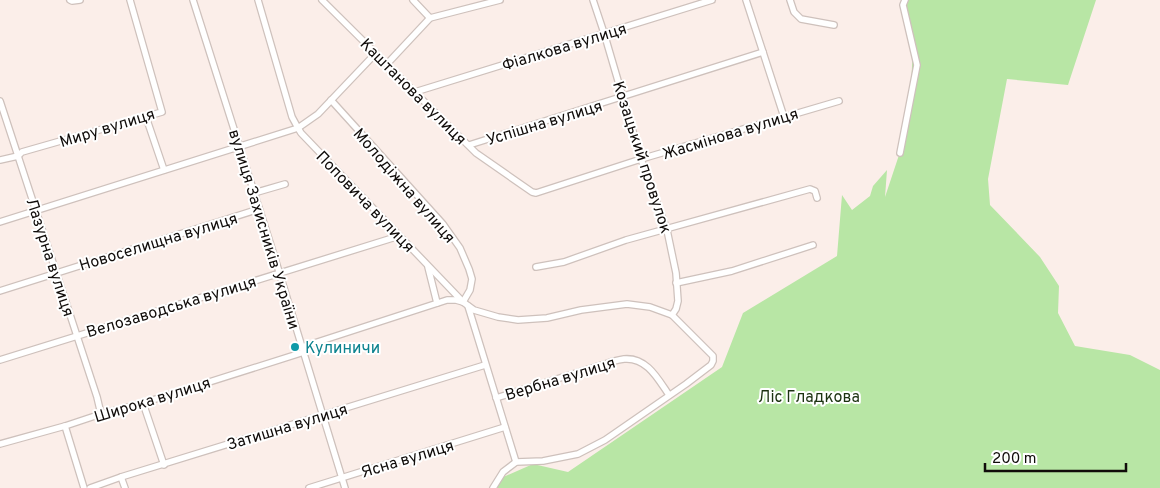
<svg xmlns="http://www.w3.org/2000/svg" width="1160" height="488" font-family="Overpass,sans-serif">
<rect width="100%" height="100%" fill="#fbeee9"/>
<!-- green -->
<path fill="#b8e6a5" d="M903 0H1096L1068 85 1007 79 988 179 990 205 1040 257 1059 286 1058 313 1075 346 1130 355 1160 370V488H496L501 478 533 464 568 472 722 367 743 313 837 256 842 195 852 210 870 196 873 186 887 170 885 197 900 152 911 90 913 42 900 8Z"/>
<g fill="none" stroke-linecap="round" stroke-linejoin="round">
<defs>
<g id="minor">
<path d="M70 0 72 1 80 0"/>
<path d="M193 0 273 252 345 488"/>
<path d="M258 0 292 117 298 128 318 114 376 53"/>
<path d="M322 0 476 153 532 192 536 193 641 159 839 101"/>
<path d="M413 0 430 18"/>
<path d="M593 0 604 33 641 159 667 230 676 273 678 301 676 309 672 315"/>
<path d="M746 0 784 117"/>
<path d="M790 0 794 12 801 19 834 25"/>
<path d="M387 64 430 18 500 0"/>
<path d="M415 92 712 0"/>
<path d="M0 101 97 397 101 414"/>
<path d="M146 117 164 170"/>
<path d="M469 145 763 52"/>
<path d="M900 153 917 65 903 5 905 0"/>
<path d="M0 160 18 156 22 152 162 112 130 0"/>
<path d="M254 193 285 184"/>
<path d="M0 222 298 128 301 133 463 302 474 310 498 317 518 320 547 318 581 310 627 304 650 307 672 315 713 356V361L711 365 686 384 605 440 578 454 543 461 516 462 503 472 493 488"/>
<path d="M428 267 437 303"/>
<path d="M536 267 564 262 626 240 810 189 815 191 817 198"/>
<path d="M676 283 732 271 813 245"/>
<path d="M0 291 259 209"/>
<path d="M468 306 516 462"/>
<path d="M302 347 447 300H456L463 302 470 290 472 279 469 269 460 248 443 224 331 100"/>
<path d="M0 360 399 236"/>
<path d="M496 398 608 363C613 361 618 360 624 359 647 357 658 379 669 395"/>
<path d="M143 403 164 465"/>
<path d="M65 426 84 488"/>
<path d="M0 444 65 426 101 414 143 403 304 352"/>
<path d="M121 477 125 488"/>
<path d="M90 488 121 477 485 365"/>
<path d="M309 488 505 427"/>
</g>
</defs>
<!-- minor casing -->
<use href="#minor" stroke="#cec1bc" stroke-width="8"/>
<!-- minor -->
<use href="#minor" stroke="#fff" stroke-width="5.5"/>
</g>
<!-- markers -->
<circle fill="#0f9aa8" stroke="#fff" stroke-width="2" cx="295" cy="347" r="5"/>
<g text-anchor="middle" stroke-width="4" stroke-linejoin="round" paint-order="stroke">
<!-- street labels -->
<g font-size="16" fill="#100c0a" stroke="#fff">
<text transform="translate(564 46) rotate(-17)" y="6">Фіалкова вулиця</text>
<text transform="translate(414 91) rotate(45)" y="6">Каштанова вулиця</text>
<text transform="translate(544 122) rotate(-17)" y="6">Успішна вулиця</text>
<text transform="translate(107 127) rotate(-17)" y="6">Миру вулиця</text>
<text transform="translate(730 133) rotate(-17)" y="6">Жасмінова вулиця</text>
<text transform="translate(643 157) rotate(72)" y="6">Козацький провулок</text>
<text transform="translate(405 185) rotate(49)" y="6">Молодіжна вулиця</text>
<text transform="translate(366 201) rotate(46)" y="6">Поповича вулиця</text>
<text transform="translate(265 229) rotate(73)" y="6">вулиця Захисників України</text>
<text transform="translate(158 241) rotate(-17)" y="6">Новоселищна вулиця</text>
<text transform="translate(51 257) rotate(72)" y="6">Лазурна вулиця</text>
<text transform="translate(171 306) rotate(-17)" y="6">Велозаводська вулиця</text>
<text transform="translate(560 378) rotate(-17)" y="6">Вербна вулиця</text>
<text transform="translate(152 399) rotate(-17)" y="6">Широка вулиця</text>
<text transform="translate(287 426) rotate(-17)" y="6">Затишна вулиця</text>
<text transform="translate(407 458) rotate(-17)" y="6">Ясна вулиця</text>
</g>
<!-- culture labels -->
<g font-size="16" fill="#0d838f" stroke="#fff" text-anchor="start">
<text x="305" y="353">Кулиничи</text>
</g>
<!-- park labels -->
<g font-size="16" fill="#1c3211" stroke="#fff">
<text x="809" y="402">Ліс Гладкова</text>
</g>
</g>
<!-- scale -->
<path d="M985 463v8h141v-8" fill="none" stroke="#100c0a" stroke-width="2.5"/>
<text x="992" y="463" font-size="15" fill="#100c0a" stroke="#ffffff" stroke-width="4" paint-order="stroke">200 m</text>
</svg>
